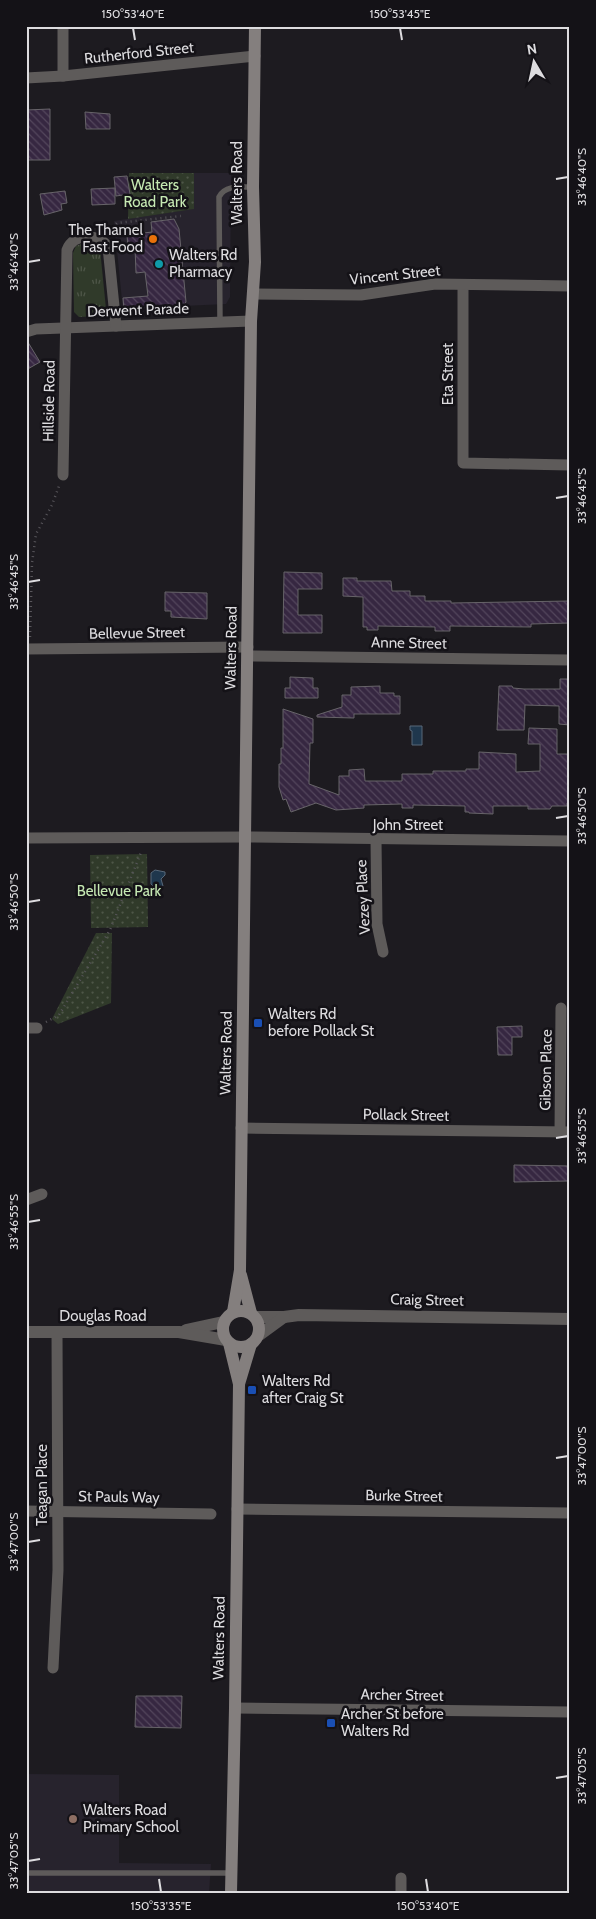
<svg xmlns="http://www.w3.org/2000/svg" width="596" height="1919" font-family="Cabin,sans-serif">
<defs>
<pattern id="grass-tufts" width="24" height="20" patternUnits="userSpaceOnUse" patternTransform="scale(1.25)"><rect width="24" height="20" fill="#303a2a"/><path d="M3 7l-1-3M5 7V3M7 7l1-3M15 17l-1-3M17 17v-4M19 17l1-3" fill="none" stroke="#4e5648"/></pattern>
<pattern id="park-dots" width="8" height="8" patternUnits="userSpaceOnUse" patternTransform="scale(1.25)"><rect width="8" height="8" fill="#303a2a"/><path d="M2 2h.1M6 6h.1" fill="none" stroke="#4e5648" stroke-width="1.8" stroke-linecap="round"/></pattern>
<pattern id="building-back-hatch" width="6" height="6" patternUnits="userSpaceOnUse" patternTransform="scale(1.25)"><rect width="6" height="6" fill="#362741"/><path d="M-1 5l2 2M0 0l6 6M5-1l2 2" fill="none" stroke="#53465c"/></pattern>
</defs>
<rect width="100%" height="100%" fill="#1d1b20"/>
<!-- built -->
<g fill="#27232d">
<path d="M194 173H231L230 297 226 304 183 306 127 313 123 310 114 221 193 209Z"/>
<path d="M26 1774 119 1775V1863L211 1864 209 1893H26Z"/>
</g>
<!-- grass -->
<path fill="url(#grass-tufts)" d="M81 244 97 245 100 249 106 309 102 316 79 317 74 312 73 253 76 246Z"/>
<!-- park -->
<g fill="url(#park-dots)">
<path d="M129 173H194V209L128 219Z"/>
<path d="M147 854 148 927 91 928 90 855Z"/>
<path d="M96 933H112L111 1003 58 1024 52 1019Z"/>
</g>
<!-- water -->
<g fill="#1f374d" stroke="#586879">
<path d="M410 726H422V745H412V731L410 730Z"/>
<path d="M155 870 165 872V875L161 879 163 886 161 887 153 886 151 884V873Z"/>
</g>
<!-- building -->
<g fill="url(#building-back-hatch)" stroke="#676469">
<path d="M50 109V160H26V110Z"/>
<path d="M85 112 110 114V129H86Z"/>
<path d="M127 176 130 194 116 196 114 177Z"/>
<path d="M115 188V204L92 205 91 189Z"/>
<path d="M65 191 67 203 61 204 62 210 44 215 40 194Z"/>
<path d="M174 219 179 229 186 302 183 306H160L124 310 123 298 148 296 145 272 136 273 135 247 128 248 127 235 152 232 151 222Z"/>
<path d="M26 339 40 362 26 370Z"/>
<path d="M284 572 322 573V589H298V615H322V633H283Z"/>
<path d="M343 578H357V581H391L392 591H410V596H425V601H451V603L570 601V623L531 624V627L450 626V631H435V627L378 626V630H367V627H363V597L343 596Z"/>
<path d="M165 592 207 593V619L171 617V611H165Z"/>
<path d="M290 677 313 678V688H318V698H285V688H290Z"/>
<path d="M560 679H570V725L559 724V706L525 705 524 730H497L499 686H512L513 688 524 689H560Z"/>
<path d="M380 686V693H394V696H400V714H354V718L317 717V715L342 707V695H351V687Z"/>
<path d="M283 709 313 719V743H310L309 784 339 795V776H349V770L364 769 365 781H402V774H433V771H466V769H479V752L516 754V772L540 771V744H528L529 728 557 729V754H570V803H567V806H552L550 809H528V806H493V814L469 813V812H465V806L413 805V808H402V804L364 805V808L336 810 316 803 291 812 286 799 283 800 279 787V764H281V748H283Z"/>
<path d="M522 1026V1037H512V1055H498L497 1027Z"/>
<path d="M514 1165 570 1166 569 1181 514 1182Z"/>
<path d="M136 1696H182L181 1728 135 1727Z"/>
</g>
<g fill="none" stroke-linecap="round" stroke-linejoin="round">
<!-- path -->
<g stroke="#58565b" stroke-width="2.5" stroke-dasharray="1 4" stroke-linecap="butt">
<path d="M109 231 117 223 181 216"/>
<path d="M30 637 32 563 36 534 52 505 59 486"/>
<path d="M46 1022 59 1015 110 930 142 850"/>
</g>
<!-- service -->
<g stroke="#5e5b5a" stroke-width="5.5">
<path d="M220 322 219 197C225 185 241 187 252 187"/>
<path d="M26 1873H231"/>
</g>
<!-- minor -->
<g stroke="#5e5b5a" stroke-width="11">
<path d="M63 76V26"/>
<path d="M26 78 63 76 255 56"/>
<path d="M463 285V463L570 465"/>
<path d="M254 294 361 295 435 284 570 286"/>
<path d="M26 332 36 329 251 321"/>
<path d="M63 475 67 250C73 233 99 233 108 247L116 326"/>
<path d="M26 649 248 647"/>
<path d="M248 656 570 660"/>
<path d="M26 838 246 837 570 841"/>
<path d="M376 839 377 924 383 952"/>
<path d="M26 1028H37"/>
<path d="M241 1128 570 1132"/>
<path d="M560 1132 561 1008"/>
<path d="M26 1200 42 1194"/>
<path d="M237 1509 570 1513"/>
<path d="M26 1511 211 1514"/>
<path d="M53 1668 58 1570 57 1332"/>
<path d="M235 1708 570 1712"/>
<path d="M401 1878V1893"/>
</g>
<!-- tertiary -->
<g stroke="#5e5b5a" stroke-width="12">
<path d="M255 1317H284L299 1315 570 1319"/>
<path d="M186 1330 223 1322"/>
<path d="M26 1332H179L226 1340"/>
<path d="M258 1336 284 1317"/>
</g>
<!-- secondary -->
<g stroke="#847f7e" stroke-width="12">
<path d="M241 1275 251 1313"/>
<circle cx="241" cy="1329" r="18"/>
<path d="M233 1312 240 1270 251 321 255 262 253 187 255 26"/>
<path d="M229 1343 239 1384 235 1708 231 1893"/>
<path d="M239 1384 251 1344"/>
</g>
</g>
<!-- ticks -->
<path fill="none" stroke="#dddcdf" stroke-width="2" d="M133 28 135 40M400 28 402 40M556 179 568 177M28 262 40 260M556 498 568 496M28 582 40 580M556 818 568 816M28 902 40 900M556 1138 568 1136M28 1222 40 1220M556 1458 568 1456M28 1542 40 1540M556 1778 568 1776M28 1861 40 1859M159 1879 161 1892M426 1879 428 1892"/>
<!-- markers -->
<circle fill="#e8710a" stroke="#141217" stroke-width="2" cx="153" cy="239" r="5"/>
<circle fill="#0f9aa8" stroke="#141217" stroke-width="2" cx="159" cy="264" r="5"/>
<g fill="#1a4fb4" stroke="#141217" stroke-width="2">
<rect x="253" y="1018" width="10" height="10" rx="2.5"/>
<rect x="247" y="1385" width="10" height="10" rx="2.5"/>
<rect x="326" y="1718" width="10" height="10" rx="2.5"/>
</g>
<circle fill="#8d6e63" stroke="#141217" stroke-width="2" cx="73" cy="1819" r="5"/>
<g text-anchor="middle" stroke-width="5" stroke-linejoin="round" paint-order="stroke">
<!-- street labels -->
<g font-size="15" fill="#dddcdf" stroke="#141217">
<text transform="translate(139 53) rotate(-6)" y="5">Rutherford Street</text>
<text transform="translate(237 183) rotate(-90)" y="5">Walters Road</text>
<text transform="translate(395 275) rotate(-6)" y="5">Vincent Street</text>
<text transform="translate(138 310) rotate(-2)" y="5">Derwent Parade</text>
<text transform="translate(448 374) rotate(-90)" y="5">Eta Street</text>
<text transform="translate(49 401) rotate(-89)" y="5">Hillside Road</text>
<text transform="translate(137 633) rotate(-1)" y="5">Bellevue Street</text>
<text transform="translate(409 643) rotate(1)" y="5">Anne Street</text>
<text transform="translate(231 648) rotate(-89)" y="5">Walters Road</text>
<text x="408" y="830">John Street</text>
<text transform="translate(363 897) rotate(-93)" y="5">Vezey Place</text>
<text transform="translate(226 1053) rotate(-89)" y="5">Walters Road</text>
<text transform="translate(546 1070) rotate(-89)" y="5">Gibson Place</text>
<text transform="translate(406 1115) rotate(1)" y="5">Pollack Street</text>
<text transform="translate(427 1300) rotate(1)" y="5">Craig Street</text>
<text x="103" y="1321">Douglas Road</text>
<text transform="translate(42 1485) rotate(-90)" y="5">Teagan Place</text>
<text transform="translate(404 1496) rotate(1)" y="5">Burke Street</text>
<text transform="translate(119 1497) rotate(1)" y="5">St Pauls Way</text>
<text transform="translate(219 1638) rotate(-89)" y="5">Walters Road</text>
<text transform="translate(402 1695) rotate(1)" y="5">Archer Street</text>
</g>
<!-- park labels -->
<g font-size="15" fill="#c6e9b3" stroke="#141217">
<text x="155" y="190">Walters<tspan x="155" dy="17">Road Park</tspan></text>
<text x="119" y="896">Bellevue Park</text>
</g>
<!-- poi labels -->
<g font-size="15" fill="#dddcdf" stroke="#141217" text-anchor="start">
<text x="143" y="235" text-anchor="end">The Thamel<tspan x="143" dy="17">Fast Food</tspan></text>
<text x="169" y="260">Walters Rd<tspan x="169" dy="17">Pharmacy</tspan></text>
<text x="268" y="1019">Walters Rd<tspan x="268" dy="17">before Pollack St</tspan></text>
<text x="262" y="1386">Walters Rd<tspan x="262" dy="17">after Craig St</tspan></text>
<text x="341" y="1719">Archer St before<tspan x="341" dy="17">Walters Rd</tspan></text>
<text x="83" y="1815">Walters Road<tspan x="83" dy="17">Primary School</tspan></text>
</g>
</g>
<!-- border -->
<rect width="596" height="1919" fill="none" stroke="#141217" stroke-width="55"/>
<!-- north arrow -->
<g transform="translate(534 62) rotate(351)" stroke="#141217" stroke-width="4" paint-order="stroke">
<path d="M0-4L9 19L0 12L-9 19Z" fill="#dddcdf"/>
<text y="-8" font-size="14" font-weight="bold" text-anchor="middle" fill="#dddcdf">N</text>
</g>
<rect x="28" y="28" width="540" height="1864" fill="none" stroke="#dddcdf" stroke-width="2"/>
<g font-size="12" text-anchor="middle" fill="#dddcdf">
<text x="133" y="18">150°53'40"E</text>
<text x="400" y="18">150°53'45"E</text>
<text transform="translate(582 177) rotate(-90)" y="4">33°46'40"S</text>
<text transform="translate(14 262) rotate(-90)" y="4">33°46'40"S</text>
<text transform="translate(582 496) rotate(-90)" y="4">33°46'45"S</text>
<text transform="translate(14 582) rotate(-90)" y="4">33°46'45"S</text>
<text transform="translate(582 816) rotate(-90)" y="4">33°46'50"S</text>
<text transform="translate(14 902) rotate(-90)" y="4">33°46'50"S</text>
<text transform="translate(582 1136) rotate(-90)" y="4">33°46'55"S</text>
<text transform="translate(14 1222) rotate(-90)" y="4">33°46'55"S</text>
<text transform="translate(582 1456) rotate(-90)" y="4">33°47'00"S</text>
<text transform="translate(14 1542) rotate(-90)" y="4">33°47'00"S</text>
<text transform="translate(582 1776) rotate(-90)" y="4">33°47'05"S</text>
<text transform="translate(14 1861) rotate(-90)" y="4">33°47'05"S</text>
<text x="161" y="1910">150°53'35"E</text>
<text x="428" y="1910">150°53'40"E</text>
</g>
</svg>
